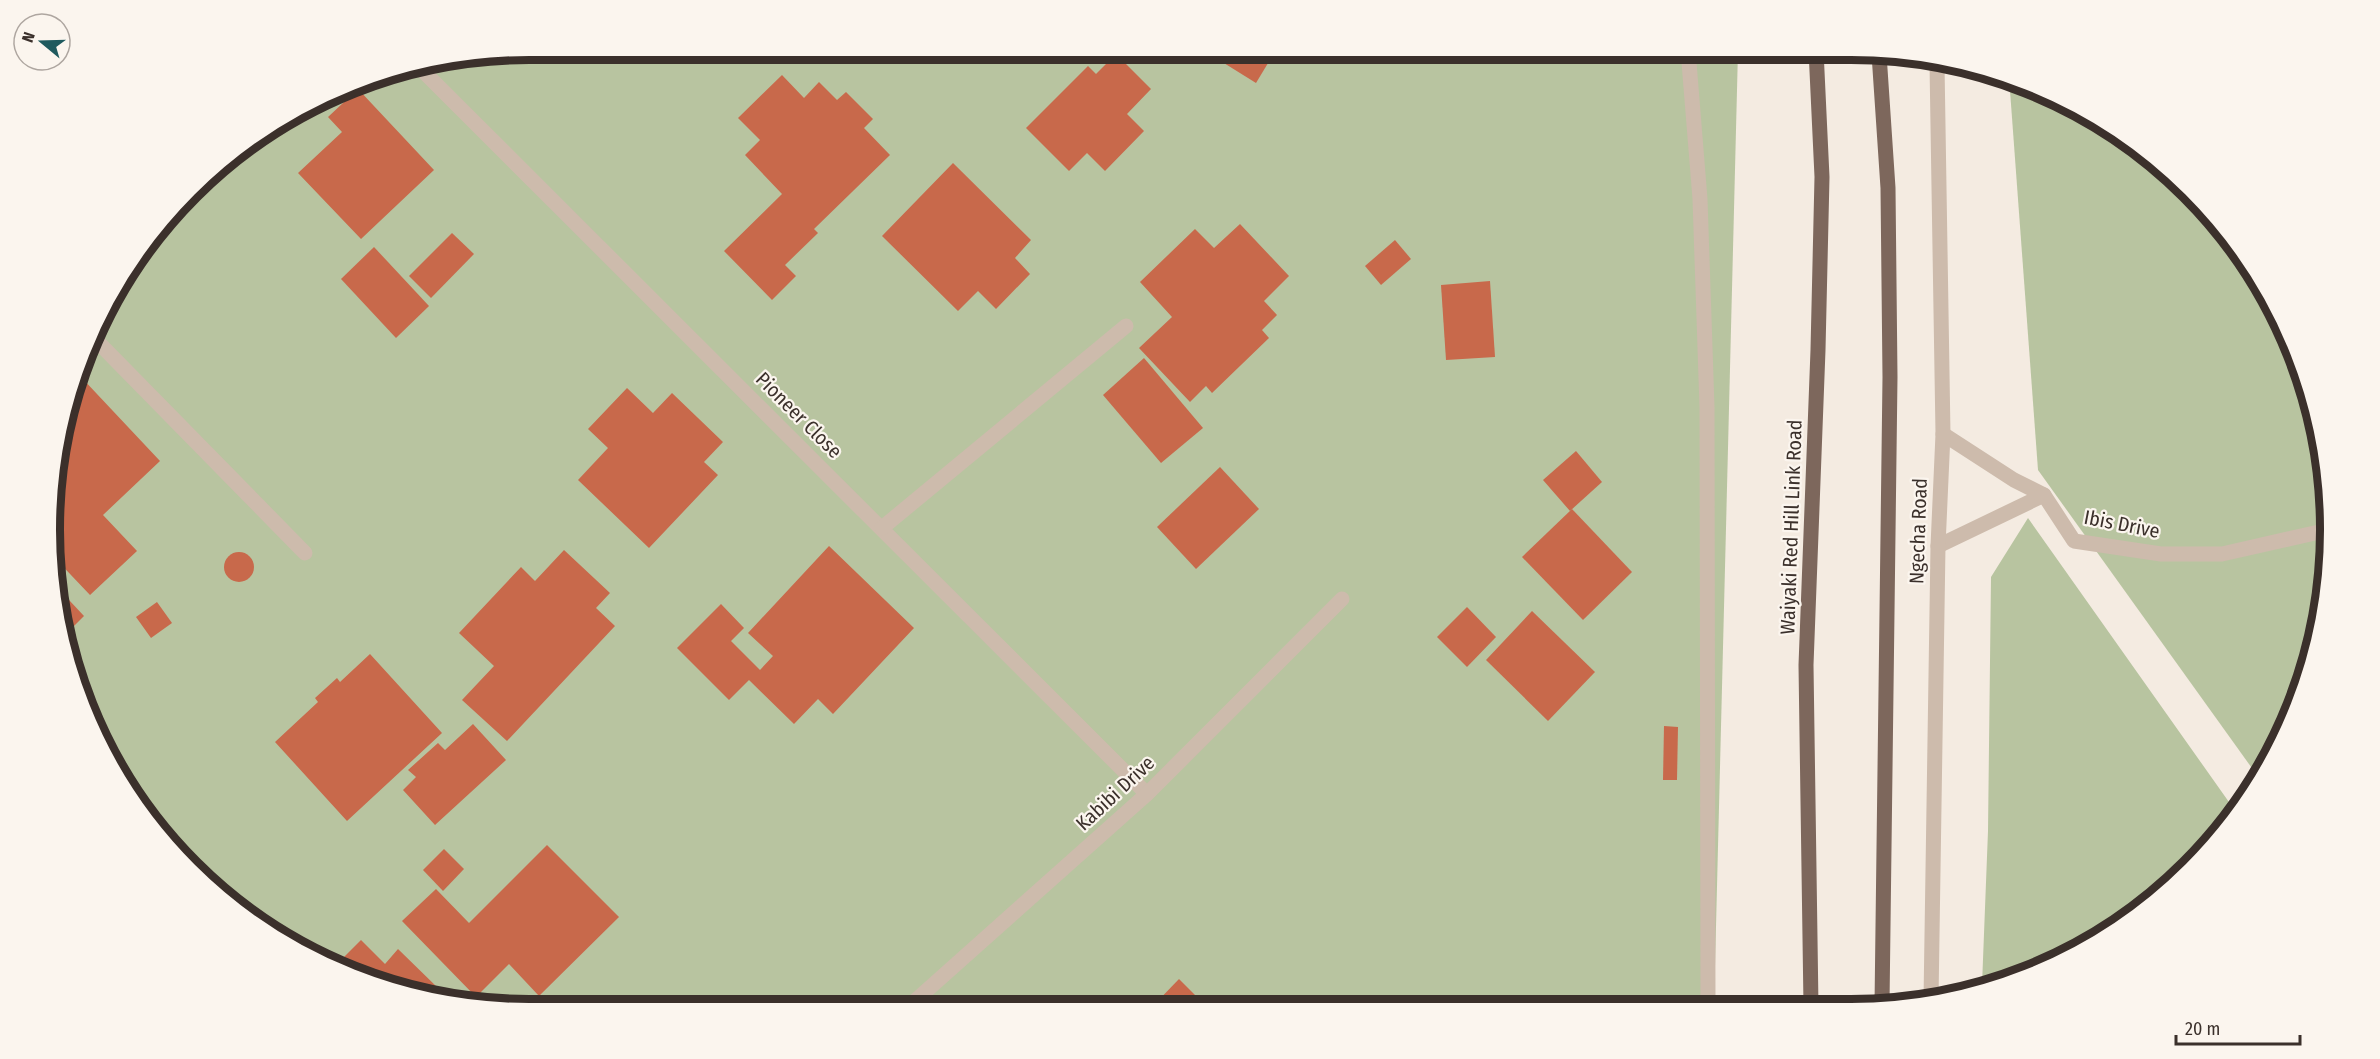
<svg xmlns="http://www.w3.org/2000/svg" width="2380" height="1059" font-family="'Fira Sans Condensed',sans-serif">
<rect width="100%" height="100%" fill="#f4ebe1"/>
<!-- green -->
<g fill="#b8c4a0">
<path d="M529 50H1738L1714 1006 530 1009 375 984 237 910 168 846 114 770 59 623 50 529 59 436 114 290 213 168 290 114 375 75Z"/>
<path d="M2009 77 2091 114 2167 169 2232 238 2281 318 2314 406 2329 498 2326 592 2305 684 2259 778 2038 470Z"/>
<path d="M2028 518 2236 812 2167 891 2062 960 1982 985 1988 831 1991 577Z"/>
</g>
<!-- building -->
<g fill="#c8694b">
<path d="M1203 50H1276L1256 83Z"/>
<path d="M1116 54 1151 89 1127 114 1144 131 1105 171 1087 153 1069 171 1026 128 1088 66 1096 74Z"/>
<path d="M782 75 804 98 819 82 837 100 846 92 873 119 864 128 890 155 814 229 818 233 785 265 796 276 772 300 724 251 782 194 745 155 760 140 738 118Z"/>
<path d="M358 89 434 170 361 239 298 173 342 132 328 117Z"/>
<path d="M953 163 1031 240 1015 258 1030 274 996 309 978 291 958 311 882 236Z"/>
<path d="M1240 224 1289 276 1264 301 1277 315 1262 330 1269 338 1212 393 1206 386 1190 402 1139 348 1172 317 1140 282 1195 229 1214 248Z"/>
<path d="M452 233 474 254 431 298 409 276Z"/>
<path d="M1395 240 1411 259 1381 285 1365 266Z"/>
<path d="M374 247 429 306 396 338 341 279Z"/>
<path d="M1490 281 1495 357 1446 360 1441 285Z"/>
<path d="M1144 358 1203 428 1161 463 1103 395Z"/>
<path d="M81 377 160 461 103 515 137 551 90 595 52 555 50 529 59 436Z"/>
<path d="M627 388 653 413 672 393 723 442 704 462 718 475 649 548 578 480 608 448 588 429Z"/>
<path d="M1576 451 1602 482 1570 511 1543 480Z"/>
<path d="M1220 467 1259 509 1196 569 1157 527Z"/>
<path d="M1572 509 1632 572 1583 620 1522 557Z"/>
<path d="M829 546 914 628 833 714 818 699 794 724 749 680 729 700 677 648 721 604 744 628 731 641 760 670 773 656 748 633Z"/>
<path d="M564 550 610 593 596 608 615 626 507 741 462 700 494 666 459 633 521 567 535 581Z"/>
<circle cx="239" cy="567" r="15"/>
<path d="M55 585 84 616 64 636 59 623Z"/>
<path d="M157 602 172 623 151 638 136 617Z"/>
<path d="M1467 607 1496 637 1467 667 1437 637Z"/>
<path d="M1532 611 1595 672 1548 721 1486 660Z"/>
<path d="M370 654 442 733 347 821 275 742 318 702 315 698 337 678 340 682Z"/>
<path d="M473 724 506 760 435 825 403 790 416 777 408 770 438 743 445 750Z"/>
<path d="M1664 726 1678 727 1677 780H1663Z"/>
<path d="M547 845 619 917 539 996 509 964 476 997 402 921 436 889 469 923Z"/>
<path d="M444 849 464 869 443 891 423 870Z"/>
<path d="M361 940 385 964 398 949 439 989 434 994 375 984 337 964Z"/>
<path d="M1179 979 1207 1007 1151 1008Z"/>
</g>
<g fill="none" stroke-linecap="round" stroke-linejoin="round">
<!-- minor -->
<g stroke="#cdbbac" stroke-width="15">
<path d="M1688 50 1700 199 1707 407 1708 1006"/>
<path d="M420 68 1147 794"/>
<path d="M95 339 305 553"/>
<path d="M1943 434 2014 480 2044 495"/>
<path d="M882 528 1126 326"/>
<path d="M1938 546 2044 495 2074 541 2161 554H2222L2328 530"/>
<path d="M1931 1000 1938 546 1943 434 1937 64"/>
<path d="M907 1008 1147 794 1342 599"/>
</g>
<!-- major -->
<g stroke="#7d675c" stroke-width="15">
<path d="M1879 54 1888 188 1890 377 1882 1005"/>
<path d="M1811 1006 1806 665 1818 350 1822 177 1816 50"/>
</g>
</g>
<g text-anchor="middle" stroke-width="4.5" stroke-linejoin="round" paint-order="stroke">
<!-- street labels -->
<g font-size="20" fill="#3b302b" stroke="#fbf5ee">
<text transform="translate(799 415) rotate(45)" y="7">Pioneer Close</text>
<text transform="translate(2122 524) rotate(11)" y="7">Ibis Drive</text>
<text transform="translate(1791 527) rotate(-88)" y="7">Waiyaki Red Hill Link Road</text>
<text transform="translate(1918 531) rotate(-88)" y="7">Ngecha Road</text>
<text transform="translate(1115 793) rotate(-43)" y="7">Kabibi Drive</text>
</g>
</g>
<!-- crop -->
<path d="M0 0H2380V1059H0ZM529 60H1851A469 469 0 0 1 2320 529V530A469 469 0 0 1 1851 999H529A469 469 0 0 1 60 530V529A469 469 0 0 1 529 60Z" fill="#fbf5ee" fill-rule="evenodd"/>
<path fill="none" stroke="#3b302b" stroke-width="8" d="M529 60H1851A469 469 0 0 1 2320 529V530A469 469 0 0 1 1851 999H529A469 469 0 0 1 60 530V529A469 469 0 0 1 529 60Z"/>
<!-- north arrow -->
<g transform="translate(42 42) rotate(289)"><circle r="28" fill="#fbf5ee" stroke="#aea6a0" stroke-width="1.5"/>
<path d="M0-4.5L10 22L0 15L-10 22Z" fill="#1f5a5e"/>
<text y="-9" font-size="16" font-weight="bold" text-anchor="middle" fill="#3b302b">N</text>
</g>
<!-- scale -->
<path d="M2176 1035v9h124v-9" fill="none" stroke="#3b302b" stroke-width="3"/>
<text x="2185" y="1035" font-size="18" fill="#3b302b" stroke="#fbf5ee" stroke-width="4.5" paint-order="stroke">20 m</text>
</svg>
